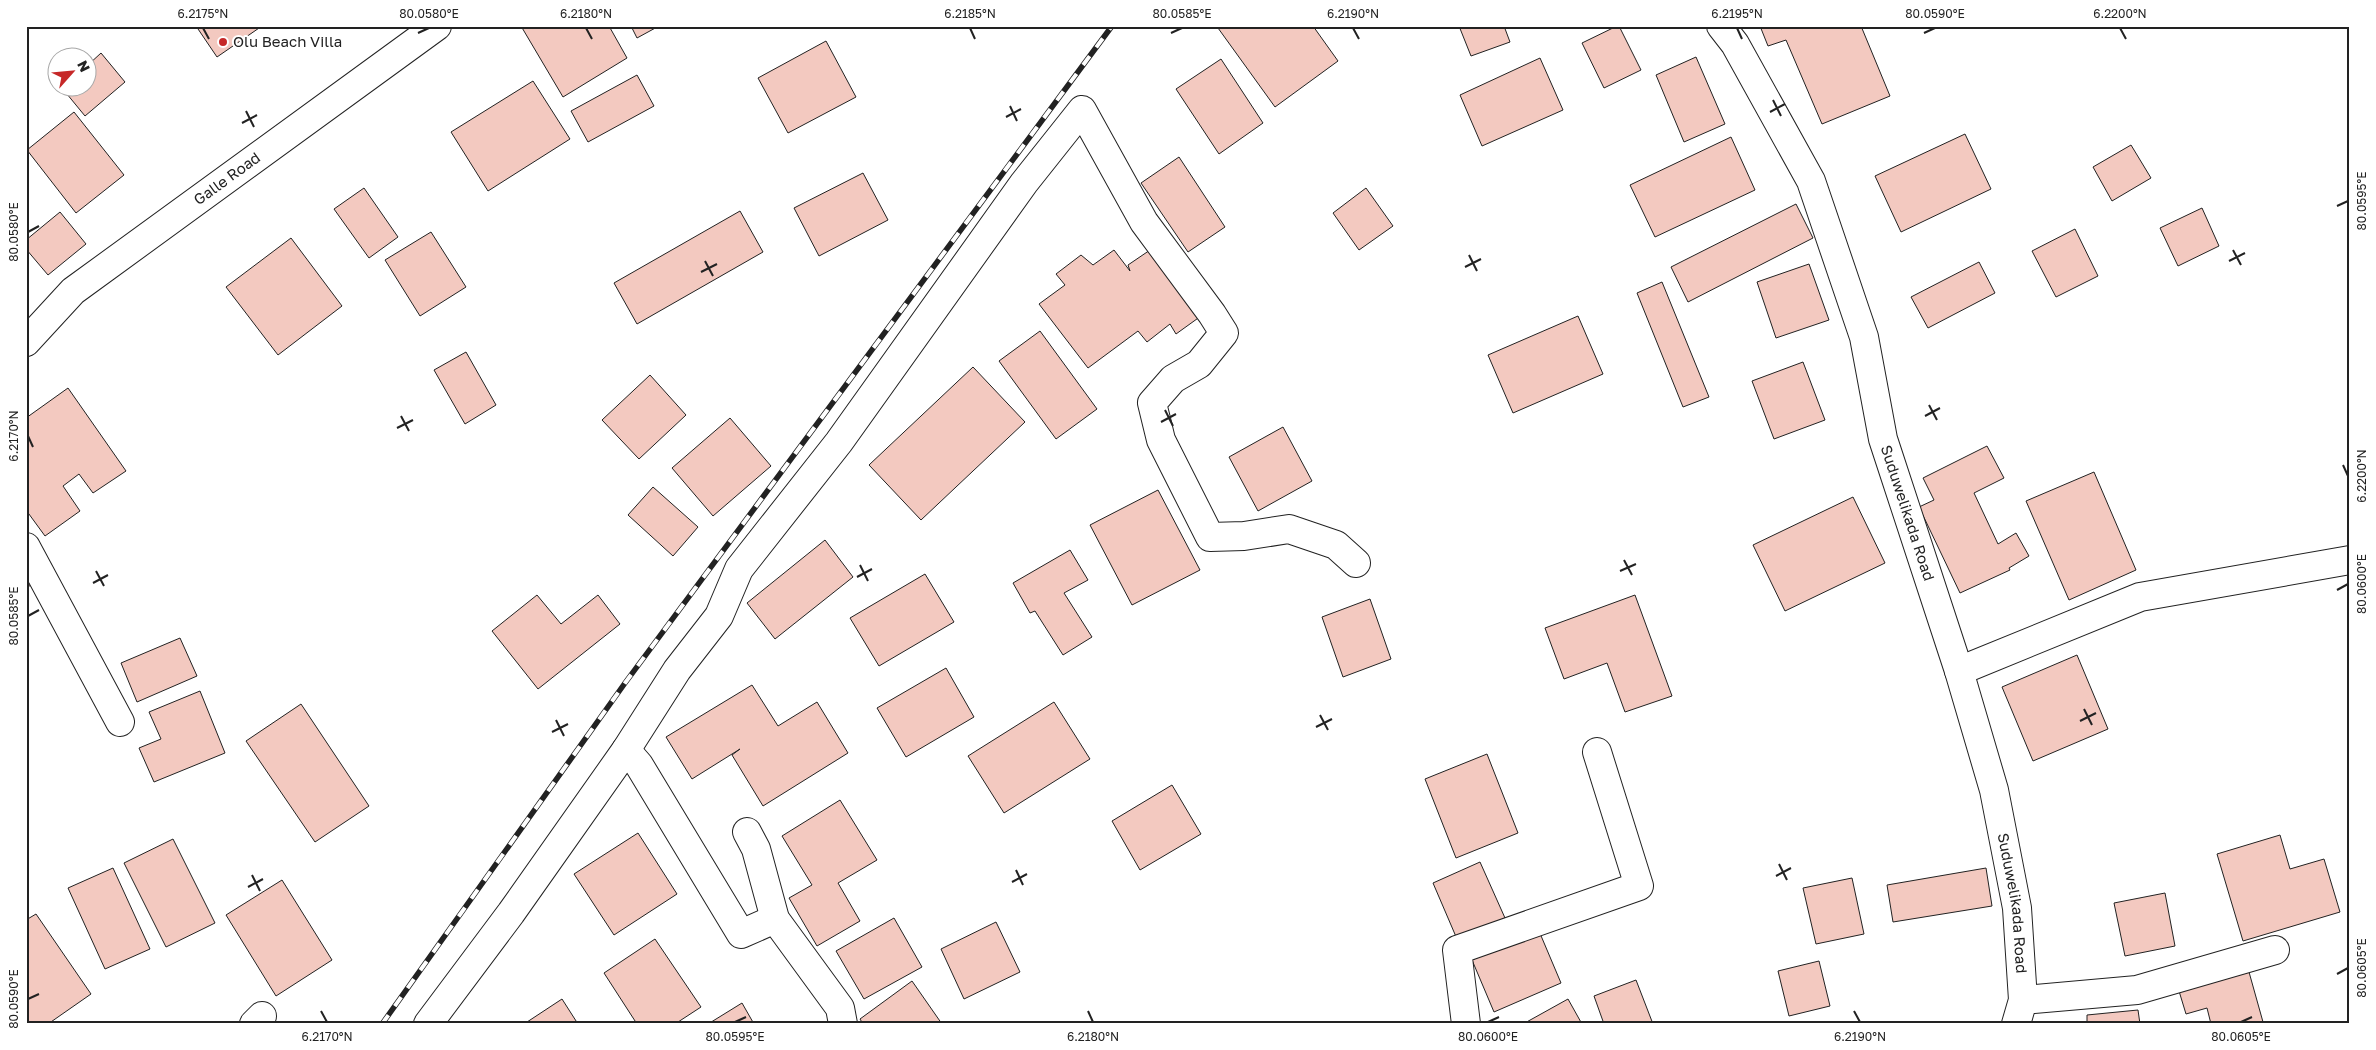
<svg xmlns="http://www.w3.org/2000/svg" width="2376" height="1050" font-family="'Golos Text',sans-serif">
<rect width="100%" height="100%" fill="#fff"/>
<!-- building -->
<g fill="#f3c9c0" stroke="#222">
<path d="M196 26H262L217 57Z"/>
<path d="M521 26H609L627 58 563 97Z"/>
<path d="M631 26H659L637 38Z"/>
<path d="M1220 26H1313L1338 61 1275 107 1218 28Z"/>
<path d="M1459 26H1504L1510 42 1471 56Z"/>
<path d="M1617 26H1619L1641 70 1604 88 1582 43Z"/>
<path d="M1760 26H1861L1890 96 1822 124 1786 40 1768 46Z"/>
<path d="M826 41 856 97 788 133 758 78Z"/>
<path d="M101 53 125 82 85 116 62 88H88V65Z"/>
<path d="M1696 57 1725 124 1684 142 1656 75Z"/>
<path d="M1540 58 1563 110 1482 146 1460 95Z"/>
<path d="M1221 59 1263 123 1219 154 1176 89Z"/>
<path d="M637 75 654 106 588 142 571 111Z"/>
<path d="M533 81 570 139 488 191 451 132Z"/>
<path d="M74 112 124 175 76 213 27 150Z"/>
<path d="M1965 134 1991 189 1901 232 1875 176Z"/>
<path d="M1731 137 1755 190 1655 237 1630 185Z"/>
<path d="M2131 145 2151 178 2112 201 2093 167Z"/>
<path d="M1179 157 1225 227 1188 252 1141 183Z"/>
<path d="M863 173 888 220 819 256 794 208Z"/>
<path d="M364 188 398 237 369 258 334 209Z"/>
<path d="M1366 188 1393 226 1359 250 1333 213Z"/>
<path d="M1796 204 1813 238 1688 302 1671 267Z"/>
<path d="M2202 208 2219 246 2178 266 2160 228Z"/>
<path d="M740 211 763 252 637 324 614 283Z"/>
<path d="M60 212 86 244 48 275 26 249V240Z"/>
<path d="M2075 229 2098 276 2056 297 2032 251Z"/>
<path d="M431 232 466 287 420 316 385 260Z"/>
<path d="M291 238 342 306 278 355 226 287Z"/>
<path d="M1153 248 1201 316 1176 334 1170 324 1147 342 1138 331 1088 368 1039 304 1065 285 1056 274 1081 255 1093 265 1114 250 1130 271 1128 265Z"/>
<path d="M1979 262 1995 293 1928 328 1911 297Z"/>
<path d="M1809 264 1829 320 1776 338 1757 282Z"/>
<path d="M1662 282 1709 397 1683 407 1637 293Z"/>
<path d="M1578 316 1603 374 1513 413 1488 355Z"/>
<path d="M1040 331 1097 409 1056 439 999 361Z"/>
<path d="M466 352 496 405 465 424 434 370Z"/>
<path d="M1803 362 1825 420 1774 439 1752 381Z"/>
<path d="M973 367 1025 422 921 520 869 465Z"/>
<path d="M650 375 686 415 639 459 602 420Z"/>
<path d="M68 388 126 471 93 493 79 474 63 486 80 511 45 536 26 510V418Z"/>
<path d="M730 418 771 466 713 516 672 468Z"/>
<path d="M1283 427 1312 481 1258 511 1229 457Z"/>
<path d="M1987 446 2004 478 1974 493 1998 544 2016 533 2029 556 2009 568 2010 570 1960 593 1919 507 1934 500 1923 478Z"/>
<path d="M2094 472 2136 570 2069 600 2026 501Z"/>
<path d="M653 487 698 527 673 556 628 515Z"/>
<path d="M1158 490 1200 570 1132 605 1090 525Z"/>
<path d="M1853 497 1885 563 1785 611 1753 545Z"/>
<path d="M825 540 853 577 775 639 747 603Z"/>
<path d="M1070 550 1088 580 1064 593 1092 637 1063 655 1035 611 1030 613 1013 583Z"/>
<path d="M925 574 954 622 879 666 850 618Z"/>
<path d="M26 576 31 585 26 588Z"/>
<path d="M537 595 561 624 598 595 620 624 538 689 492 631Z"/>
<path d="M1635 595 1672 696 1625 712 1607 663 1564 679 1545 628Z"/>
<path d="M1370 599 1391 659 1343 677 1322 617Z"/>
<path d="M180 638 197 676 137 702 121 663Z"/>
<path d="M2077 655 2108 729 2033 761 2002 687Z"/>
<path d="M946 668 974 717 906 757 877 708Z"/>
<path d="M752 685 778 726 817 702 848 753 763 806 732 755 740 749 692 779 666 737Z"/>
<path d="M200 691 225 753 154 782 139 748 161 739 149 712Z"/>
<path d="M1054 702 1090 759 1004 813 968 756Z"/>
<path d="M301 704 369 806 315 842 246 741Z"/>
<path d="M1487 754 1518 833 1456 858 1425 779Z"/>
<path d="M1172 785 1201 834 1140 870 1112 821Z"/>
<path d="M840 800 877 860 838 883 860 921 817 946 789 898 812 885 782 836Z"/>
<path d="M638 833 677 894 614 935 574 874Z"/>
<path d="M2280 835 2290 869 2324 859 2340 912 2243 941 2217 854Z"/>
<path d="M173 839 215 923 166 947 124 863Z"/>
<path d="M1480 862 1505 918 1457 939 1433 883Z"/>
<path d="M113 868 150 949 105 969 68 888Z"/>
<path d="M1986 868 1992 906 1893 922 1887 885Z"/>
<path d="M1852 878 1864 934 1816 944 1803 888Z"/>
<path d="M282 880 332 960 276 996 226 915Z"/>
<path d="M2165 893 2175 946 2125 956 2114 903Z"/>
<path d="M36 914 91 994 48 1024H26V920Z"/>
<path d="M894 918 922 967 864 999 836 951Z"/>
<path d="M996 922 1020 972 964 999 941 949Z"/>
<path d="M1539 931 1561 983 1494 1012 1472 960Z"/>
<path d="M655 939 701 1007 675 1024H637L604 973Z"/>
<path d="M1819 961 1830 1006 1789 1016 1778 971Z"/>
<path d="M2249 972 2263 1022 2211 1024 2207 1008 2186 1014 2179 991Z"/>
<path d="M1636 980 1653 1024H1604L1594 996Z"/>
<path d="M912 981 942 1024H863L860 1019Z"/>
<path d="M562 999 578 1024H524Z"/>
<path d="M1568 999 1582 1024H1523Z"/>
<path d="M742 1003 754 1024H708Z"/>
<path d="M2138 1010 2140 1024H2087V1015Z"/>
</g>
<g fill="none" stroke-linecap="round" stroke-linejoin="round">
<defs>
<g id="minor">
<path id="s1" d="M1721 26 1735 44 1811 181 1864 337 1883 439 1959 671 1994 790 2017 908 2023 1000 2016 1024"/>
<path d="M26 547 120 722"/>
<path d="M1959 671 2140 597 2350 560"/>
<path d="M626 750 677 670 719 616 739 569 839 442 1024 183 1082 110 1144 222 1212 314 1224 333 1199 364 1173 379 1152 403 1161 440 1210 537 1244 536 1289 529 1336 545 1356 563"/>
<path d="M747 832 756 849 775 919 840 1008 843 1024"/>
<path d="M2023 1000 2137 990 2275 950"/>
<path d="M254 1024 262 1016"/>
<path d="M428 1024 511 913 626 750 639 765 741 934 775 919"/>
<path d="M1466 1024 1457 950 1639 886 1597 752"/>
</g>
<g id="trunk">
<path id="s2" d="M26 342 73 291 437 26"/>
</g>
</defs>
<!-- minor casing -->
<use href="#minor" stroke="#222" stroke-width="30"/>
<!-- trunk casing -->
<use href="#trunk" stroke="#222" stroke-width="30"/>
<!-- minor -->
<use href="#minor" stroke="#fff" stroke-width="28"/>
<!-- trunk -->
<use href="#trunk" stroke="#fff" stroke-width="28"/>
<defs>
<path id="rail" d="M382 1024 625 683 1112 26"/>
</defs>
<!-- rail casing -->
<use href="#rail" stroke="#222" stroke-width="5.5"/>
<!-- rail -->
<use href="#rail" stroke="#fff" stroke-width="4" stroke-dasharray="11" stroke-linecap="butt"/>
</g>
<!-- ticks -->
<path fill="none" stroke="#222" stroke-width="2" d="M203 28 209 39M586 28 592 39M970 28 975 39M1353 28 1359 39M1737 28 1742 39M2120 28 2126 39M418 33 429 28M1171 33 1182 28M1924 33 1935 28M1773 100 1781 116M1010 106 1017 121M246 111 254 127M1770 112 1785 104M1006 117 1021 109M242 123 257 115M2337 206 2348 201M28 232 39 226M2233 250 2241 265M1469 255 1477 271M705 261 713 276M2229 261 2245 253M1465 267 1481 259M701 272 717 264M1929 405 1937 420M1165 410 1173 426M401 416 409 431M1925 416 1940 408M1161 422 1176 414M397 428 413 420M28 436 33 447M2343 465 2348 476M1624 560 1632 575M860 565 868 581M96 571 104 586M1620 571 1636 564M857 577 872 569M93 583 108 575M2337 590 2348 584M28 616 39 610M2084 709 2092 725M1320 715 1328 730M556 720 564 736M2080 721 2096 713M1316 727 1332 719M552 732 568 724M1779 864 1787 880M1016 870 1023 885M252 875 260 891M1776 876 1791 868M1012 882 1027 874M248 887 263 879M2337 974 2348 968M28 999 39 994M321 1011 327 1022M1088 1011 1093 1022M1854 1011 1860 1022M735 1022 746 1017M1488 1022 1499 1017M2241 1022 2252 1017"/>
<!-- markers -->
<circle fill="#c62828" stroke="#fff" stroke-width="2" cx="223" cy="42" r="5"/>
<g text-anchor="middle" stroke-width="4" stroke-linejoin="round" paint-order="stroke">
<!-- poi labels -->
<g font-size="15" fill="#222" stroke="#fff" text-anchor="start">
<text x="233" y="47">Olu Beach Villa</text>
</g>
<!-- street labels -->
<g font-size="15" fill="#222" stroke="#fff">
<text dy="5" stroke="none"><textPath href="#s2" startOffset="260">Galle Road</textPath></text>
<text dy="5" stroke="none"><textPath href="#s1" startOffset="526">Suduwelikada Road</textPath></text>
<text dy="5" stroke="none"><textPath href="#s1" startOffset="931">Suduwelikada Road</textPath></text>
</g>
</g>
<!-- border -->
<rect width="2376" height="1050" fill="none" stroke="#ffffff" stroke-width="55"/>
<!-- north arrow -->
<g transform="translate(72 72) rotate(63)"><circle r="24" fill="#ffffff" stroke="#a7a7a7"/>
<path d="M0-4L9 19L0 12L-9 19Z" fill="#c62828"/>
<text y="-8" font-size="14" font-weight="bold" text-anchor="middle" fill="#222222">N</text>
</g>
<rect x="28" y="28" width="2320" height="994" fill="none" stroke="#222" stroke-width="2"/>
<g font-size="12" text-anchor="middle" fill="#222">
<text x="203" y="18">6.2175°N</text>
<text x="429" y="18">80.0580°E</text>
<text x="586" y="18">6.2180°N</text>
<text x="970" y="18">6.2185°N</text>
<text x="1182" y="18">80.0585°E</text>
<text x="1353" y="18">6.2190°N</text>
<text x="1737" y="18">6.2195°N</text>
<text x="1935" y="18">80.0590°E</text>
<text x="2120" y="18">6.2200°N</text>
<text transform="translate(2362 201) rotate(-90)" y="4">80.0595°E</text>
<text transform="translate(14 232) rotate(-90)" y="4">80.0580°E</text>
<text transform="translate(14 436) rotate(-90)" y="4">6.2170°N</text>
<text transform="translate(2362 476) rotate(-90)" y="4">6.2200°N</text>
<text transform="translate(2362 584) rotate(-90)" y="4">80.0600°E</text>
<text transform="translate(14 616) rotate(-90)" y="4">80.0585°E</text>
<text transform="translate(2362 968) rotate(-90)" y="4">80.0605°E</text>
<text transform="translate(14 999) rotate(-90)" y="4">80.0590°E</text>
<text x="327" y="1041">6.2170°N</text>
<text x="735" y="1041">80.0595°E</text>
<text x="1093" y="1041">6.2180°N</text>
<text x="1488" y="1041">80.0600°E</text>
<text x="1860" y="1041">6.2190°N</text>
<text x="2241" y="1041">80.0605°E</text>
</g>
</svg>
